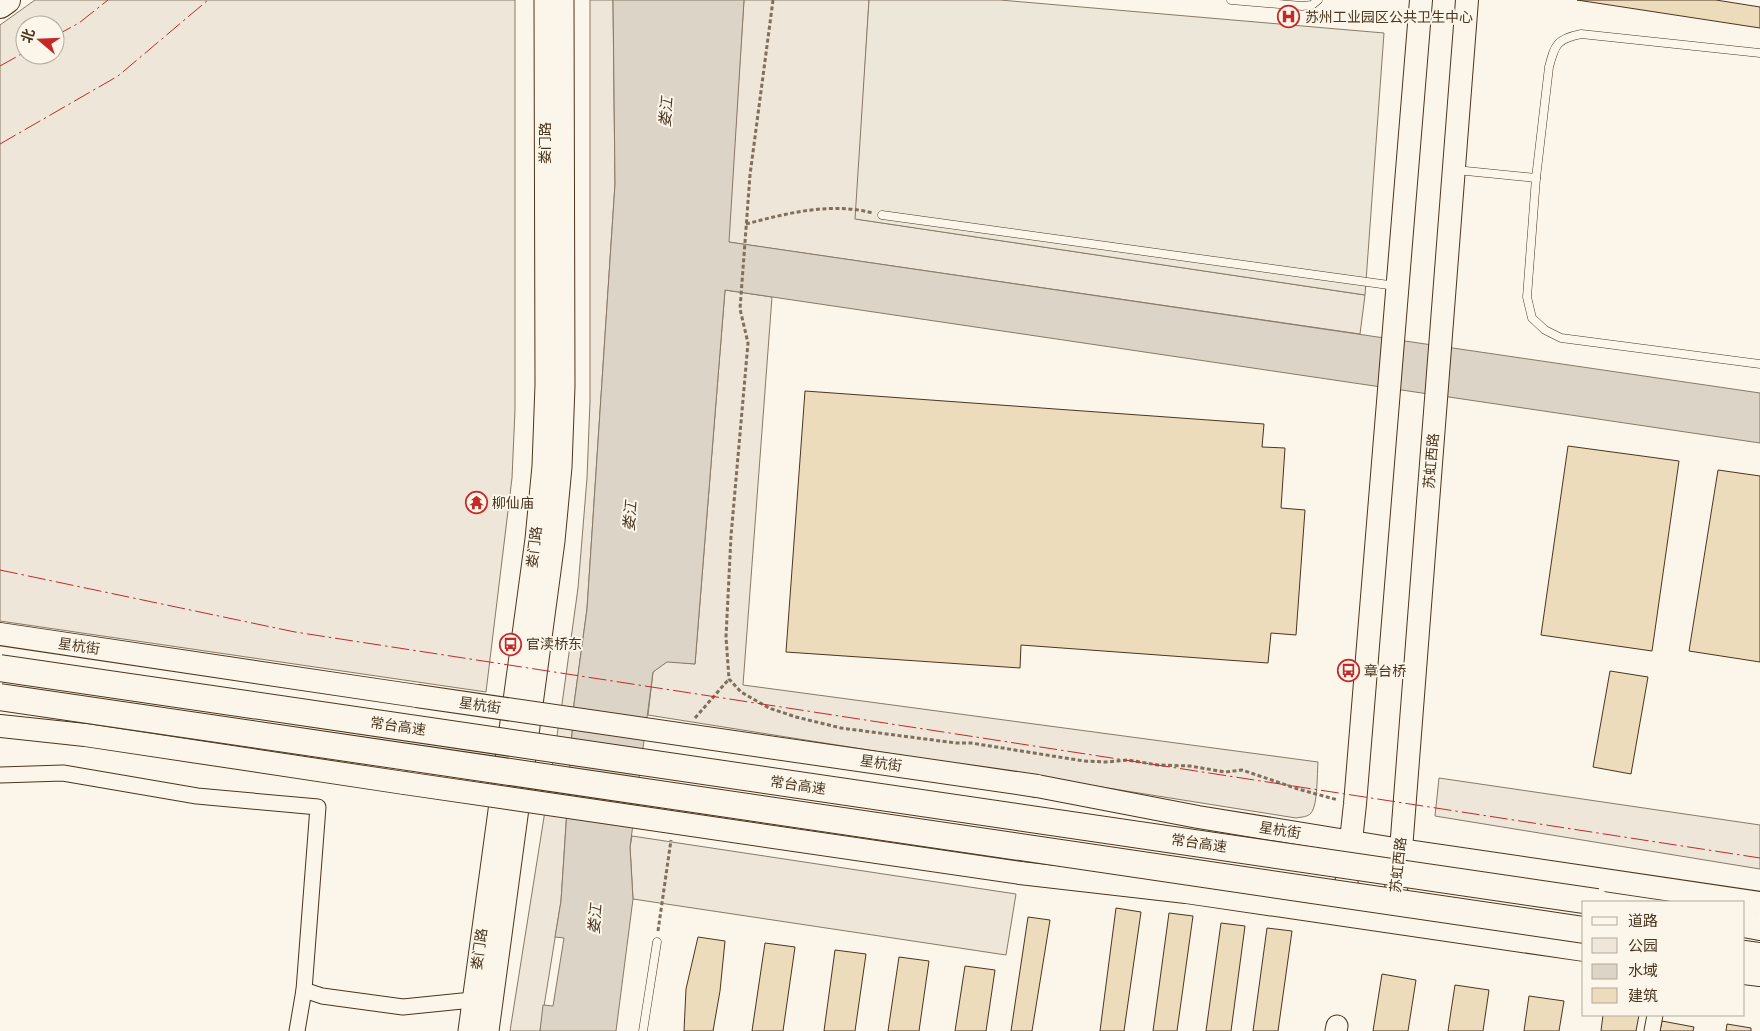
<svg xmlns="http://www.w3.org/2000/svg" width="1760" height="1031" font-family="'Times New Roman','Noto Sans SC',serif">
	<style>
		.green { fill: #ede6d9; stroke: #887966; fill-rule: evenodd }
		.parking { fill: #ede7d9; stroke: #887966 }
		.water { fill: #dcd4c6; stroke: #887966 }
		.building { fill: #ecdcbc; stroke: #4a3520 }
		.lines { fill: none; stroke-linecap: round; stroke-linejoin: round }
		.lane-casing { stroke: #4a3520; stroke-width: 9 }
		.street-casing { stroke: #4a3520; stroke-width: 17 }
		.secondary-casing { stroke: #4a3520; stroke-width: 23 }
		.primary-casing { stroke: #4a3520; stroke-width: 24 }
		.highway-casing { stroke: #4a3520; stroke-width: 28 }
		.path { stroke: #7f6f5c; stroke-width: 3; stroke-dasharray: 4 2.5; stroke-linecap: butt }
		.lane { stroke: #fbf6e9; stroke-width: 8 }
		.street { stroke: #fbf6e9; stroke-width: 15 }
		.secondary { stroke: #fbf6e9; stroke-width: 21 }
		.primary { stroke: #fbf6e9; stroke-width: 22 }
		.highway { stroke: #fbf6e9; stroke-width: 26 }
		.primary-bridge-casing { stroke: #4a3520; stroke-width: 24; stroke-linecap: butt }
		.highway-bridge-casing { stroke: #4a3520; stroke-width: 28; stroke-linecap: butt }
		.primary-bridge { stroke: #fbf6e9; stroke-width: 22 }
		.highway-bridge { stroke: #fbf6e9; stroke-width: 26 }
		.power { stroke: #c62828; stroke-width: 1; stroke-dasharray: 18 4 2.5 4; stroke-linecap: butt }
		.labels { text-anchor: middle; stroke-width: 4; stroke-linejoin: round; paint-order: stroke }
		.poi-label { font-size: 14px; fill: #4a3520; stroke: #fbf6e9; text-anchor: start }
		.street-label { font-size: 14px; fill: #4a3520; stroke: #fbf6e9 }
		.water-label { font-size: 15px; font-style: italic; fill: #4a3520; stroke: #fbf6e9 }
	</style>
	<rect width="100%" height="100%" fill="#fbf6e9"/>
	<g class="green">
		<path d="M 35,0 L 515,0 L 515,410 L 512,478 L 486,692 L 0,621 L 0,25 ZM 25,25 L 55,25 L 55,55 L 25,55 Z"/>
		<polygon points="590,0 613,0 615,184 587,609 574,704 561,901 540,1031 510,1031 562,704 578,588 587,478 590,401"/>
		<polygon points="744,0 869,0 856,219 1365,295 1360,334 728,242"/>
		<path d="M 725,290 L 772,297 L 743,685 L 1318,762 C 1317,773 1318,805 1311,813 C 1308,817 1301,817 1296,818 L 648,715 L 653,672 L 667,661 L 695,664 Z"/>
		<polygon points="1439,778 1760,825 1760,869 1435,816"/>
		<polygon points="632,836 1016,894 1006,955 633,899 630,847"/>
	</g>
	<polygon class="parking" points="869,0 1000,0 1384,33 1365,295 855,219"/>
	<polygon class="water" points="613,0 744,0 729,242 1760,393 1760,443 725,290 695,664 667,662 653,672 630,847 633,899 616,1031 540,1031 543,1005 553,1006 564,938 555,937 561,901 574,704 587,609 615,184"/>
	<g class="building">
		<polygon points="1577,0 1716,0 1760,7 1760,28"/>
		<polygon points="805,391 1264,424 1262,447 1285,448 1281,508 1305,510 1296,635 1271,633 1268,663 1021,645 1020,668 786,652"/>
		<polygon points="1568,446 1679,461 1652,651 1541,635"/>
		<polygon points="1718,470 1760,476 1760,662 1689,651"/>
		<polygon points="1610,671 1648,677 1631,774 1593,767"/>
		<polygon points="1116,908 1141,912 1124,1031 1100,1031"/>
		<polygon points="1169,913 1193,916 1177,1031 1153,1031"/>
		<polygon points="1028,917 1050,920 1032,1031 1011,1031"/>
		<polygon points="1221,923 1245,926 1231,1031 1206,1031"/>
		<polygon points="1267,928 1292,931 1278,1031 1253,1031"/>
		<polygon points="698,937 725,941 720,991 713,1031 684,1031 686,989"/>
		<polygon points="765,943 795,947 783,1031 752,1031"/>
		<polygon points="835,950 866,954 855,1031 824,1031"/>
		<polygon points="899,957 929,961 919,1031 888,1031"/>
		<polygon points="965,966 995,970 986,1031 955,1031"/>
		<polygon points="1382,974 1416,980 1408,1031 1373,1031"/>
		<polygon points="1455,985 1489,990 1483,1031 1448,1031"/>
		<polygon points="1529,996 1564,1001 1559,1031 1524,1031"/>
		<polygon points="1603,1015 1639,1015 1636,1031 1601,1031"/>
		<polygon points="1662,1021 1694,1027 1693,1031 1660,1031"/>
		<polygon points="1727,1024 1751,1028 1751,1031 1726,1031"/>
	</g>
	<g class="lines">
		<defs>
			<g id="lane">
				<polyline points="1231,0 1302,6 1312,5 1318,0"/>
				<path d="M 1760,53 L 1581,34 C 1557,39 1555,44 1549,67 L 1536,178 L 1527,297 L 1532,318 L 1545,330 L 1561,338 L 1760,364"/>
				<polyline points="1456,170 1536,178"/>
				<polyline points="882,215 1396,286"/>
				<polyline points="643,1031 657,942"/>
			</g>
			<g id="street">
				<polyline points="0,775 63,773 197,796 318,807 304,990 297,1031"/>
				<polyline points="304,990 322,996 403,1007 472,1000 480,998"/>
				<polyline points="1652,1031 1655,1015"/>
			</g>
			<g id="secondary">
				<polyline points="469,1031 536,539 543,466 546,385 545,0"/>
				<polyline points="488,1031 554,541 561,467 564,386 563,0"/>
				<polyline points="1336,1031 1337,1026"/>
			</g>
			<g id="primary">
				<polyline points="0,634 417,696"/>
				<polyline points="0,726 85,735 404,783"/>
				<polyline points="1037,786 1198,817 1401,850 1760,903"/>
				<polyline points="1020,873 1186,892 1584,950"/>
				<polyline points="1343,914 1355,804 1421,0"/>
				<polyline points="1392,921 1401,850 1467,0"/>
				<polyline points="1744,973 1760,975"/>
			</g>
			<g id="highway">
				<polyline points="0,5 7,0"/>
				<polyline points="1744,924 1760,927"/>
				<polyline points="1744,954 1760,956"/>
			</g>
		</defs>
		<use href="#lane" class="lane-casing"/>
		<use href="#street" class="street-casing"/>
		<use href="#secondary" class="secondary-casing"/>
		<use href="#primary" class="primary-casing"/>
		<use href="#highway" class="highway-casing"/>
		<g class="path">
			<polyline points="773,0 750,175 740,309 748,343 731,536 726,637 729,679 741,692 769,708 796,717 841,728 956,743 971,743 1084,761 1106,762 1128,760 1158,765 1190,766 1225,772 1242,770 1298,789 1338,800"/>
			<path d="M 746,224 C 788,213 830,202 873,213"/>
			<polyline points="695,718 729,679"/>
			<polyline points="658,931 671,840"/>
		</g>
		<use href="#lane" class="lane"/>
		<use href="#street" class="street"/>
		<use href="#secondary" class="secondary"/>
		<use href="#primary" class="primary"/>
		<use href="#highway" class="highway"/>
		<defs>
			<g id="primary-bridge">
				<polyline points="417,696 1037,786"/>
				<polyline points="404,783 1020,873"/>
			</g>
			<g id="highway-bridge">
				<polyline points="0,668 1597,902"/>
				<polyline points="0,697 1584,930"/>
			</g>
		</defs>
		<use href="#primary-bridge" class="primary-bridge-casing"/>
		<use href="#highway-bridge" class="highway-bridge-casing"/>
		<use href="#primary-bridge" class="primary-bridge"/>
		<use href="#highway-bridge" class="highway-bridge"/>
		<g class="power">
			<polyline points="55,36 79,23 108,0"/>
			<polyline points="0,66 25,52"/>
			<polyline points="0,144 118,76 208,0"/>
			<polyline points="0,570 295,632 1760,858"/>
		</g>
	</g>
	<defs>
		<symbol id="hospital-ring" viewBox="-11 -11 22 22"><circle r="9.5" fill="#fbf6e9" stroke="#c62828" stroke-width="1.5"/><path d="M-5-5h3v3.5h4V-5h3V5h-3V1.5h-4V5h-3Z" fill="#c62828"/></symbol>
		<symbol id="temple-ring" viewBox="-11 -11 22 22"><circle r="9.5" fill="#fbf6e9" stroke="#c62828" stroke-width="1.5"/><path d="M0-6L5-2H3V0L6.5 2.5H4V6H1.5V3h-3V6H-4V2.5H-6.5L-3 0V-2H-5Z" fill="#c62828"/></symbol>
		<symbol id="bus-ring" viewBox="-11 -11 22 22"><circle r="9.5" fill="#fbf6e9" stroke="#c62828" stroke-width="1.5"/><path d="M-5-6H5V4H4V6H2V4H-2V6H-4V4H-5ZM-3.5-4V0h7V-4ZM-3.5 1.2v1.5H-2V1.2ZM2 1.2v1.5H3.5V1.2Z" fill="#c62828"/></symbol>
	</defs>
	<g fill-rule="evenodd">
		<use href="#hospital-ring" x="1276" y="4" width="25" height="25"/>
		<use href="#temple-ring" x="464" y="490" width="25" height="25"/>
		<use href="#bus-ring" x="498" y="632" width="25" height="25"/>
		<use href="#bus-ring" x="1336" y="658" width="25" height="25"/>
	</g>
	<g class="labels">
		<g class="poi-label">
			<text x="1305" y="22">苏州工业园区公共卫生中心</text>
			<text x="492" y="508">柳仙庙</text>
			<text x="526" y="649">官渎桥东</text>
			<text x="1364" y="676">章台桥</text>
		</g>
		<g class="street-label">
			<text transform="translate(545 143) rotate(-90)" y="5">娄门路</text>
			<text transform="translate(1431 461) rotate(-85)" y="5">苏虹西路</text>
			<text transform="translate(534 547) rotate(-83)" y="5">娄门路</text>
			<text transform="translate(79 646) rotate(8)" y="5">星杭街</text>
			<text transform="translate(480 705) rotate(8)" y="5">星杭街</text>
			<text transform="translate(398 726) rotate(8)" y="5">常台高速</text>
			<text transform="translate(881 763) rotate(8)" y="5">星杭街</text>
			<text transform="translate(798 785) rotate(8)" y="5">常台高速</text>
			<text transform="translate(1280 830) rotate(9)" y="5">星杭街</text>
			<text transform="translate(1199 843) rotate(8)" y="5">常台高速</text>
			<text transform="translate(1398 865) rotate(-84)" y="5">苏虹西路</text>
			<text transform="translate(479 949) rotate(-82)" y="5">娄门路</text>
		</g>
		<g class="water-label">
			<text transform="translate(666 112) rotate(-85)" y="5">娄江</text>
			<text transform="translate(630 516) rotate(-85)" y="5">娄江</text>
			<text transform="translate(595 919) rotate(-85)" y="5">娄江</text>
		</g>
	</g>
	<rect x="1582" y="901" width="162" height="115" fill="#fbf6e9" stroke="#b4a999"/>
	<rect x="1592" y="917" width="25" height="8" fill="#fbf6e9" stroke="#b4a999"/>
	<text x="1628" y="926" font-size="15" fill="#4a3520">道路</text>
	<rect x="1592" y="938" width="25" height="15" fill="#ede6d9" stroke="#b4a999"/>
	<text x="1628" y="951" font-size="15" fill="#4a3520">公园</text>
	<rect x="1592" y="964" width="25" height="15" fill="#dcd4c6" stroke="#b4a999"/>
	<text x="1628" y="976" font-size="15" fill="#4a3520">水域</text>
	<rect x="1592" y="988" width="25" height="15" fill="#ecdcbc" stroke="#b4a999"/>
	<text x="1628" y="1001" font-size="15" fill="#4a3520">建筑</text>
	<g transform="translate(40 40) rotate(289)"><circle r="24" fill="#fbf6e9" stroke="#b4a999"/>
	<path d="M0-4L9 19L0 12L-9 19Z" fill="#c62828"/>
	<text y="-8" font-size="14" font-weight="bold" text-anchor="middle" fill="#4a3520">北</text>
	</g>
</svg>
